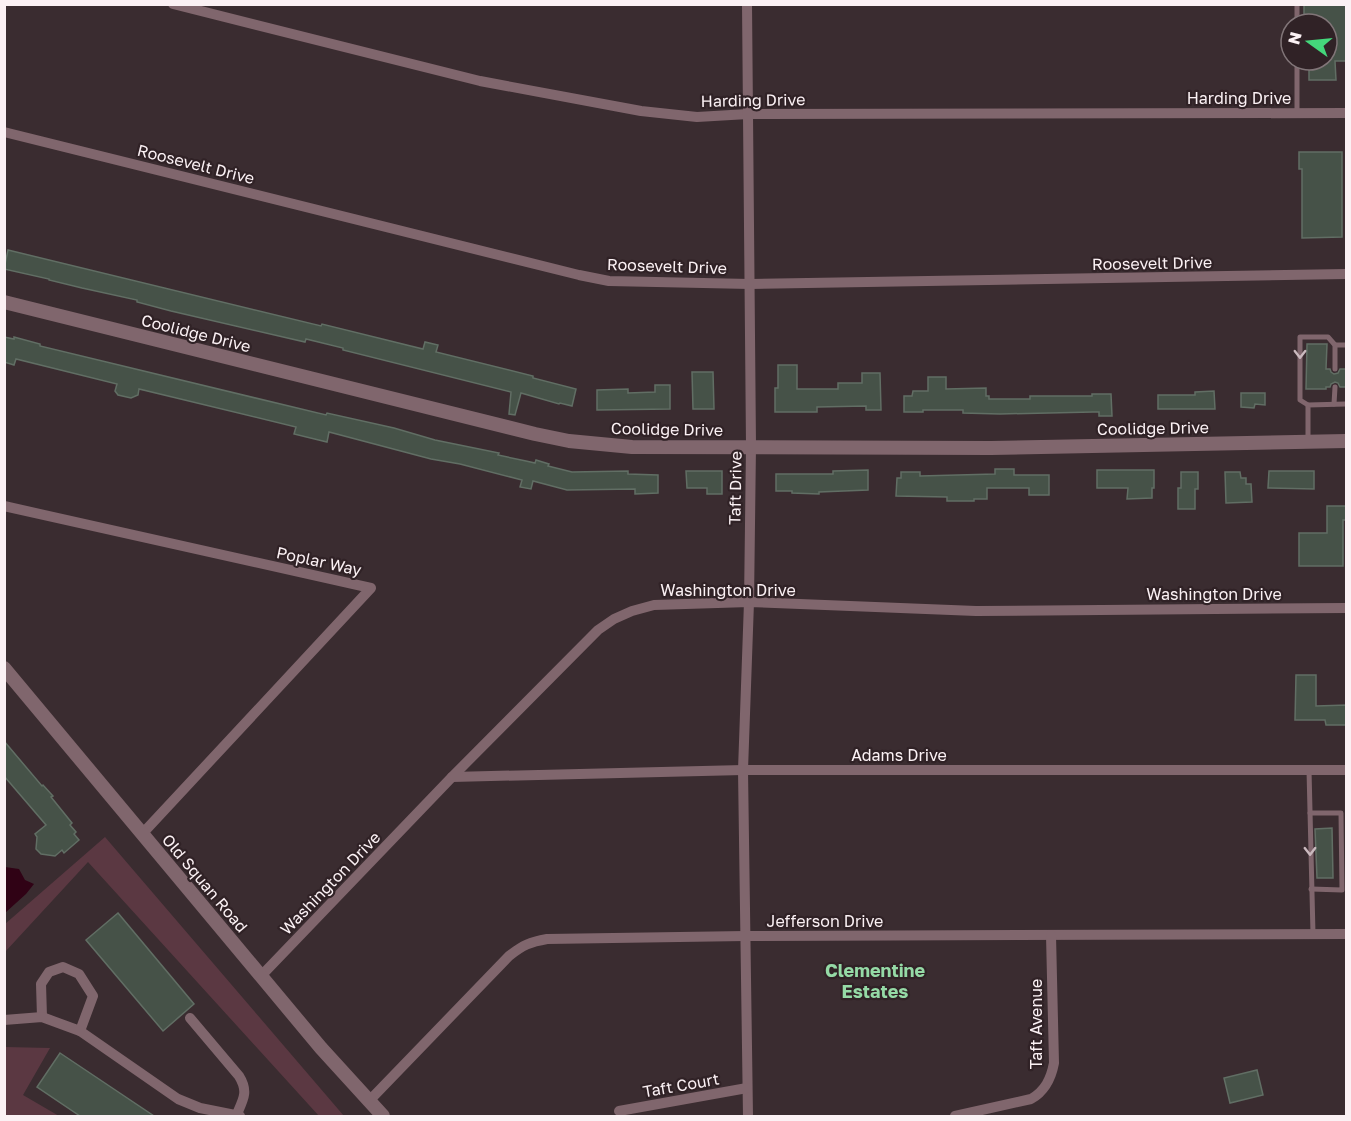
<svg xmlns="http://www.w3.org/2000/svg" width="1351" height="1121" font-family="'Golos Text',sans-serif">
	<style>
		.green { fill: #5b3842 }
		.water { fill: #300215 }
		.building { fill: #465248; stroke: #616e64; stroke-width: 1.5 }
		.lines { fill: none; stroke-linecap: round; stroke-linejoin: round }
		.service { stroke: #80666d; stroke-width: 5 }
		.minor { stroke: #80666d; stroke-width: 10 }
		.tertiary { stroke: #80666d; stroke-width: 14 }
		.oneway { stroke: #cab9be }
		.labels { text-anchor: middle; stroke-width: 4.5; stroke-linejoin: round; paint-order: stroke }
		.street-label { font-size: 16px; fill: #fbf1f4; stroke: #302226 }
		.neighbourhood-label { font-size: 18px; font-weight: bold; fill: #95daa6; stroke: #302226 }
	</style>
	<rect width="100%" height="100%" fill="#3a2c30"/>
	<g class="green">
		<polygon points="105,837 344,1116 319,1116 88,862 5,952 5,924"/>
		<polygon points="5,1047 50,1048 23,1095 59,1116 5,1116"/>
	</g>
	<polygon class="water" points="5,867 19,869 25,880 34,884 26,894 5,913"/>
	<g class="building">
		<polygon points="1304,4 1347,4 1347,61 1335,61 1336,80 1309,80 1309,63 1319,63 1319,60 1327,60 1327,24 1304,24"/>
		<polygon points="1299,152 1342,152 1342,237 1302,238 1302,169 1299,169"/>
		<polygon points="8,250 321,326 322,324 423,349 425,342 438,345 436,352 533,376 533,378 576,389 572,406 560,403 559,404 521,393 515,415 509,414 511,392 343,350 343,348 306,339 305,342 171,311 137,302 137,300 82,288 49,280 49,279 4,269"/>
		<polygon points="4,337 14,339 14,337 40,344 40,346 326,415 327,413 394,428 435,440 499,453 498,455 526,461 535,463 536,460 549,464 548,466 572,472 628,471 628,474 658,475 658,493 635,494 635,489 567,490 533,481 531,489 520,487 522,480 460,464 431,459 329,432 327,442 294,434 296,427 139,389 138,395 131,398 118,395 115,391 117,384 16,359 14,365 4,362"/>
		<polygon points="1307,344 1327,344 1326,369 1330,369 1331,372 1334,374 1338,373 1340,369 1347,369 1347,387 1340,387 1338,383 1335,382 1331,384 1330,387 1326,387 1326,389 1306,389"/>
		<polygon points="778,365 797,365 797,389 838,389 838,383 862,383 862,373 880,373 881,410 866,410 866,406 817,407 817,412 775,412 775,388 778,388"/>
		<polygon points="692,372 713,372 714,409 693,409"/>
		<polygon points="928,377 946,377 946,389 986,388 986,396 989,396 989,399 1030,399 1030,396 1092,396 1092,394 1111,394 1112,416 1099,416 1099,412 1093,412 1000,414 963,413 963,410 923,410 923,412 904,412 904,396 912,396 913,391 928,391"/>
		<polygon points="655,385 670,385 670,409 597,410 597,390 628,389 628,393 655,392"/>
		<polygon points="1214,391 1215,409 1158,409 1158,395 1195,395 1195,392"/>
		<polygon points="1241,393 1265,393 1265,405 1255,404 1254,408 1241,407"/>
		<polygon points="995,469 1014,469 1014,475 1049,475 1049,495 1029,495 1029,488 987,488 987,499 974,499 974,501 947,501 947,497 896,496 897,478 901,478 901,472 920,472 920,476 995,474"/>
		<polygon points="868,470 868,490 819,492 819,494 792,493 792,491 776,491 776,474 833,474 833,471"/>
		<polygon points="1097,470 1154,470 1154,488 1152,488 1152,498 1127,499 1128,488 1097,488"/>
		<polygon points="686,471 722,471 722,494 707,494 707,488 687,488"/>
		<polygon points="1269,471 1314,471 1314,489 1268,488"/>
		<polygon points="1181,472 1198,472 1198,489 1195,489 1195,509 1178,509 1178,488 1181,488"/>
		<polygon points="1225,472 1240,472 1241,478 1246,478 1246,484 1251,484 1252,502 1226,503"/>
		<polygon points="1327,506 1346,506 1346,520 1343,520 1343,566 1299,566 1299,533 1327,533"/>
		<polygon points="1296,675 1316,675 1316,706 1347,705 1347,725 1326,725 1325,720 1295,720"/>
		<polygon points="4,741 42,786 43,785 53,796 51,797 72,823 70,825 76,832 74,834 79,840 64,853 62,850 55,856 41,854 36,849 37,837 35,834 46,825 4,776"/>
		<polygon points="1332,828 1333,878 1317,878 1315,829"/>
		<polygon points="118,913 194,1004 163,1031 86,940"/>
		<polygon points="60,1053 154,1116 80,1116 37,1087"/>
		<polygon points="1257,1070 1263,1095 1230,1103 1224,1078"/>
	</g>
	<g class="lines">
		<g class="service">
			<polyline points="1297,24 1297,4"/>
			<polyline points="1297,60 1297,112"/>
			<polyline points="1335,345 1346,345"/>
			<polyline points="1334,404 1335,387"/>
			<polyline points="1308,405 1300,400 1300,337 1328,337 1335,345 1335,369"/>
			<polyline points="1308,440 1308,405 1346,404"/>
			<polyline points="1309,770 1313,934"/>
			<polyline points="1310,813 1341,813 1342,890 1311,889"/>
		</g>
		<g class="minor">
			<polyline points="173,4 480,81 641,111 697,117 748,114 1346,113"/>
			<polyline points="747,4 751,446 749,602 743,770 748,1116"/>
			<polyline points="4,132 579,275 609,281 750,284 1346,274"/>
			<polyline points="4,506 371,588 143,833"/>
			<polyline points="452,777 743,770 1346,770"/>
			<polyline points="261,976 452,777 598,630 614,619 632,611 654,605 749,602 976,611 1346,608"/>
			<polyline points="42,1017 41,984 49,972 63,967 79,974 93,996 80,1031"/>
			<path d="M 190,1018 L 239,1076 C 249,1092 243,1100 236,1116"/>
			<polyline points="4,1020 42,1017 80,1031 178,1099 200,1108 240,1116"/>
			<path d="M 369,1101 L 509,956 C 523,945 530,942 547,939 L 745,936 L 1346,934"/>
			<polyline points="619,1111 747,1088"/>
			<path d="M 955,1116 L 1031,1099 C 1045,1091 1051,1079 1054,1063 L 1051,935"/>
		</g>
		<g class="tertiary">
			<polyline points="4,302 535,434 569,441 632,447 991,448 1346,441"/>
			<polyline points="4,668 321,1048 383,1116"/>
		</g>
	</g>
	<defs><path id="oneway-chevron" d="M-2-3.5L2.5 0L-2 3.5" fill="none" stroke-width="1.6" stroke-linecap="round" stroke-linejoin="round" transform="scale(1.5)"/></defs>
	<g class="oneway">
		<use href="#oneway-chevron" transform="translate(1300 354) rotate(90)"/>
		<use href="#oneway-chevron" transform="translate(1310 851) rotate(89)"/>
	</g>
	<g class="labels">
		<g class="street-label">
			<text x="1239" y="104">Harding Drive</text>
			<text transform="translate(753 100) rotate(-1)" y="6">Harding Drive</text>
			<text transform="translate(196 164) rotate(14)" y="6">Roosevelt Drive</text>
			<text transform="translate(1152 263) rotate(-1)" y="6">Roosevelt Drive</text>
			<text transform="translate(667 266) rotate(2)" y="6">Roosevelt Drive</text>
			<text transform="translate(196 333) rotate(14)" y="6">Coolidge Drive</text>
			<text transform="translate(1153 428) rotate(-1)" y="6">Coolidge Drive</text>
			<text transform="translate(667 429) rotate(1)" y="6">Coolidge Drive</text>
			<text transform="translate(735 488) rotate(-89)" y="6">Taft Drive</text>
			<text transform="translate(319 561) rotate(12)" y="6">Poplar Way</text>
			<text x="728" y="596">Washington Drive</text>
			<text x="1214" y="600">Washington Drive</text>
			<text x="899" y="761">Adams Drive</text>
			<text transform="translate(205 883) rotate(50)" y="6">Old Squan Road</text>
			<text transform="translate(330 883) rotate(-46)" y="6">Washington Drive</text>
			<text x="825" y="927">Jefferson Drive</text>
			<text transform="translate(1036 1024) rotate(-90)" y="6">Taft Avenue</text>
			<text transform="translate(681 1085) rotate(-10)" y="6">Taft Court</text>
		</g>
		<g class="neighbourhood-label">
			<text x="875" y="977">Clementine<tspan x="875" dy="21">Estates</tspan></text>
		</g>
	</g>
	<rect width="1351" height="1121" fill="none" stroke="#fbf1f4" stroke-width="12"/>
	<g transform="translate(1309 42) rotate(285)"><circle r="28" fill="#302226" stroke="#817578" stroke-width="1.5"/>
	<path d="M0-4.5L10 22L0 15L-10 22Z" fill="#44d77b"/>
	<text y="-9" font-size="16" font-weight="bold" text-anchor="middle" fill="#fbf1f4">N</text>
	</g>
</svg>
